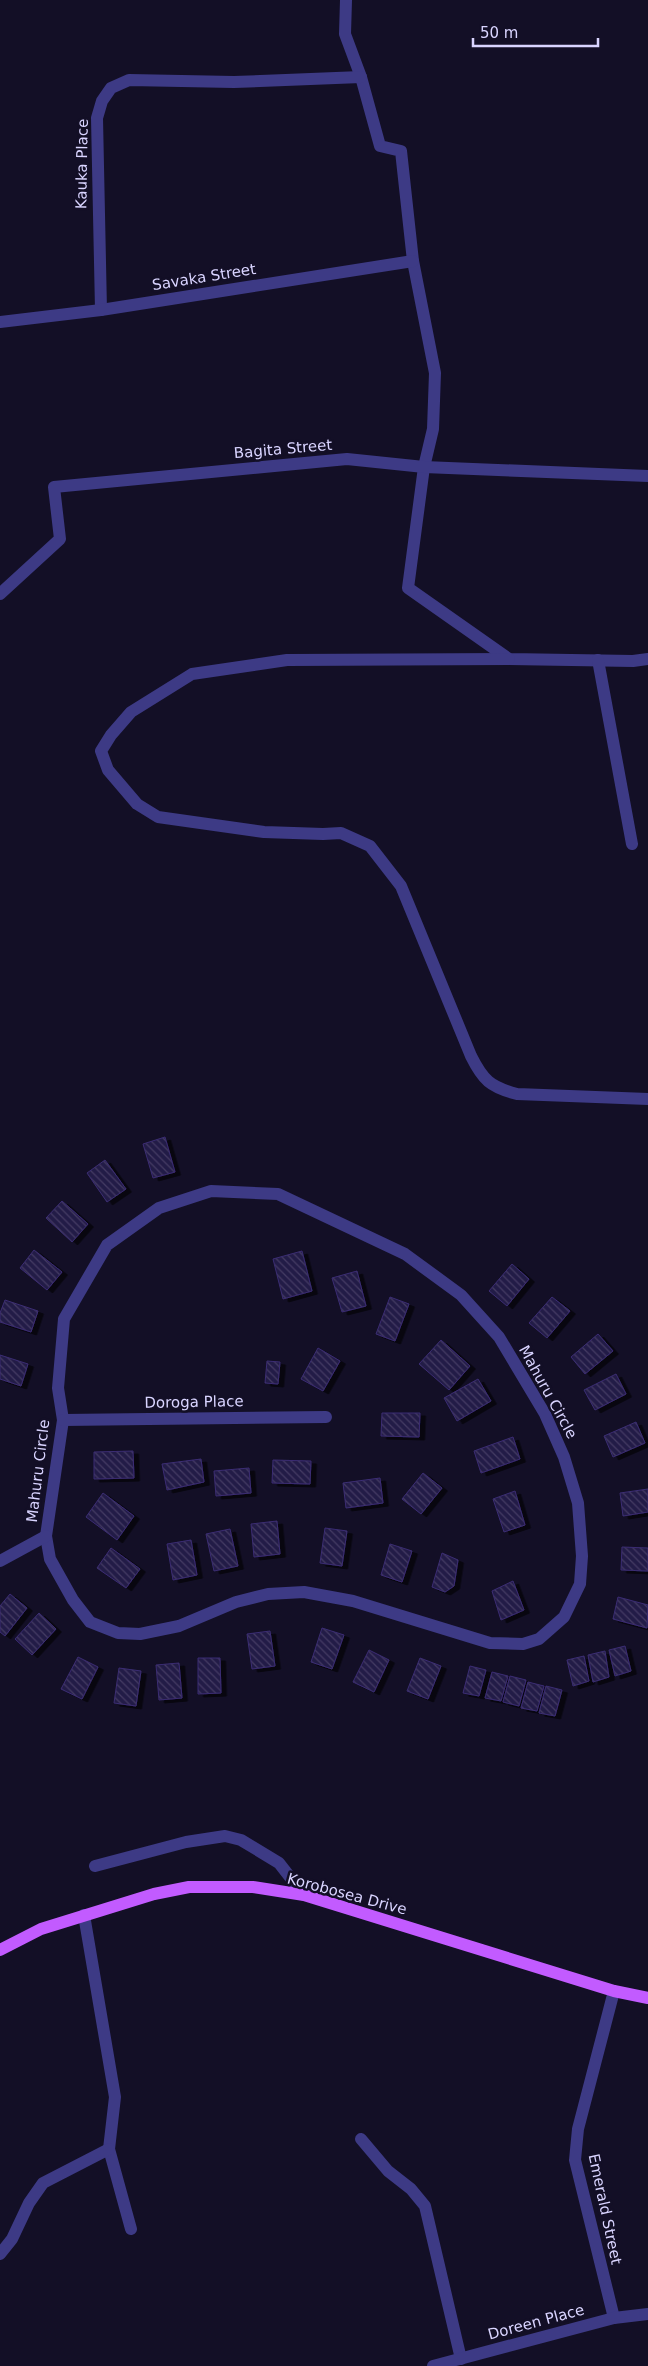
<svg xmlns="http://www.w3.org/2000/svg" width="648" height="2366" font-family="'DejaVu Sans',sans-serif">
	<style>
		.building { fill: url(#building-back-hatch); stroke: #3b2d73; filter: url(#shadow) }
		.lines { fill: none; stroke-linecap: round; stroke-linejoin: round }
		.minor { stroke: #3d3a85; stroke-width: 12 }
		.major { stroke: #c25bff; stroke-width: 12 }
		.labels { text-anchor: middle; stroke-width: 5; stroke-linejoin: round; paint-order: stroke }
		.street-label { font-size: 15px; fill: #d9d4ff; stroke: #130f26 }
	</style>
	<defs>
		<pattern id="building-back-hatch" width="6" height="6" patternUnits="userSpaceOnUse" patternTransform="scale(1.25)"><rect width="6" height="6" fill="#241b47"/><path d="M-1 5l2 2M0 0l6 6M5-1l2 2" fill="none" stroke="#433b63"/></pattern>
		<filter id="shadow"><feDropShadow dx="5.5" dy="3" stdDeviation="0" flood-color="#0009"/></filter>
	</defs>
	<rect width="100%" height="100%" fill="#130f26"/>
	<g class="building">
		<polygon points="165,1137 175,1172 153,1178 143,1144"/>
		<polygon points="105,1160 126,1189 107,1202 87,1173"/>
		<polygon points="62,1201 88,1224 72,1242 46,1218"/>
		<polygon points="34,1250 62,1272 47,1290 20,1268"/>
		<polygon points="302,1251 312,1291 283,1299 273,1259"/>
		<polygon points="512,1264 529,1279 507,1306 489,1291"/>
		<polygon points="357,1271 366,1306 342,1312 332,1278"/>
		<polygon points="390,1297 409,1304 395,1341 376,1334"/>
		<polygon points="552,1297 570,1311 547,1338 529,1323"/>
		<polygon points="5,1300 38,1311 31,1332 0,1322 0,1313"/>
		<polygon points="598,1334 613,1351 585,1374 571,1357"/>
		<polygon points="441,1340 470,1366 449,1390 419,1364"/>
		<polygon points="318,1348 340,1361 323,1391 301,1379"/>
		<polygon points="0,1355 28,1364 21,1386 0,1379"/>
		<polygon points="267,1361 280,1362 278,1384 265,1383"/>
		<polygon points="616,1374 626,1394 595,1410 584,1390"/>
		<polygon points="478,1379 491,1401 457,1421 444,1398"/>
		<polygon points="382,1413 420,1413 419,1437 381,1436"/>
		<polygon points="636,1422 645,1443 613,1457 604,1436"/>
		<polygon points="513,1437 520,1459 481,1473 474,1451"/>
		<polygon points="133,1451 134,1478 94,1479 94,1452"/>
		<polygon points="201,1459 204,1482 167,1490 162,1464"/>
		<polygon points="273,1460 311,1461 310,1484 272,1483"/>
		<polygon points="249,1468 251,1493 216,1496 214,1471"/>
		<polygon points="423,1473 442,1488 421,1514 402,1499"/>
		<polygon points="380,1478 383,1503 346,1508 343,1483"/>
		<polygon points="648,1489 648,1512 623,1516 620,1493"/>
		<polygon points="515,1491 525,1525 504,1532 493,1499"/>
		<polygon points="103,1493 134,1516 117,1540 86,1517"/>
		<polygon points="277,1521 280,1554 254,1557 251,1524"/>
		<polygon points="325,1528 347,1531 342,1566 320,1563"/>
		<polygon points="230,1529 238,1566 214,1571 206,1534"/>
		<polygon points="191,1540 197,1575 173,1580 167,1544"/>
		<polygon points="390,1544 412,1551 402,1582 381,1575"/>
		<polygon points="622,1547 648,1548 648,1571 621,1570"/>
		<polygon points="111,1548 140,1569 126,1588 97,1568"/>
		<polygon points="442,1553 458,1560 454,1586 445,1592 432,1587"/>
		<polygon points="513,1581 524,1610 501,1620 492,1591"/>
		<polygon points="10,1594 27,1608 5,1636 0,1632 0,1606"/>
		<polygon points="618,1597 648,1605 647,1628 613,1619"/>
		<polygon points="39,1613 56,1629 32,1655 15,1639"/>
		<polygon points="322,1628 344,1635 332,1669 311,1662"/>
		<polygon points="270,1631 275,1666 252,1669 247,1634"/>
		<polygon points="625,1646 631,1671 615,1676 609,1650"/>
		<polygon points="369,1650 389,1660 374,1692 353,1682"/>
		<polygon points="605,1651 609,1677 593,1682 588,1655"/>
		<polygon points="584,1656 589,1681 573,1686 567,1660"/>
		<polygon points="78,1657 98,1667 82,1699 61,1689"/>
		<polygon points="198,1658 220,1658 221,1693 198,1694"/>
		<polygon points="420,1658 441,1666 428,1699 407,1691"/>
		<polygon points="179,1663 182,1698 159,1700 156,1665"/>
		<polygon points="470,1666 486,1670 479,1696 463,1693"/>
		<polygon points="119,1668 141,1671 136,1706 114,1703"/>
		<polygon points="492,1672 508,1676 501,1701 485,1698"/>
		<polygon points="510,1676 526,1680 519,1706 503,1702"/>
		<polygon points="528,1682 544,1686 537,1711 521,1708"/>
		<polygon points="546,1686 562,1690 555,1716 539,1713"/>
	</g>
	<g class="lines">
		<g class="minor">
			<polyline points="346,0 345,34 361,77 380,146 401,151 413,261 435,373 433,429 424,467 408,588 509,659 633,661 648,659"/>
			<polyline points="101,310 97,118 102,101 111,88 129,80 234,82 361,77"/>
			<polyline points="0,322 101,310 413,261"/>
			<polyline points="0,594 60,539 54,487 347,459 424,467 648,476"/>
			<path d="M 509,659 L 287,660 L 192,674 L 131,712 L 111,735 L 101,751 L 108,770 L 137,804 L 158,817 L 264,832 L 323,834 L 341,833 L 370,846 L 401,886 L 471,1056 C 483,1080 490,1087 517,1094 L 648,1099"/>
			<polyline points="598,660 632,844"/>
			<polygon points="211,1191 278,1194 405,1254 461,1295 499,1337 545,1414 564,1457 578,1503 582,1556 580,1584 564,1617 539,1639 523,1644 490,1643 353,1601 304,1592 268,1594 236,1602 179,1626 140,1634 118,1633 90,1622 73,1600 50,1559 46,1536 63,1420 58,1388 64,1319 107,1245 159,1208"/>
			<polyline points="63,1420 326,1417"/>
			<polyline points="0,1561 46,1536"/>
			<polyline points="95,1866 186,1842 225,1836 241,1840 279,1863 304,1895"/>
			<polyline points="84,1915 115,2097 109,2149 131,2229"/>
			<polyline points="361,2139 388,2171 411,2189 425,2206 461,2359"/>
			<polyline points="0,2254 12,2239 29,2203 43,2183 109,2149"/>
			<polyline points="614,2318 575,2160 578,2129 614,1991"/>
			<polyline points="433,2366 614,2318 648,2314"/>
		</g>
		<polyline class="major" points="0,1950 41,1929 154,1894 189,1887 253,1887 304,1895 614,1991 648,1998"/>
	</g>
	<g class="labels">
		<g class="street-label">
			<text transform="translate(82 164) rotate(-89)" y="5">Kauka Place</text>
			<text transform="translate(204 277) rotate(-9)" y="5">Savaka Street</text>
			<text transform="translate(283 449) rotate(-5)" y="5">Bagita Street</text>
			<text transform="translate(548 1392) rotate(61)" y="5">Mahuru Circle</text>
			<text transform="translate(194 1402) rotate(-1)" y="5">Doroga Place</text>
			<text transform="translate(38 1471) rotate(-83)" y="5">Mahuru Circle</text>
			<text transform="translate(347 1894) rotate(15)" y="5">Korobosea Drive</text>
			<text transform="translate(605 2209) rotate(78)" y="5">Emerald Street</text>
			<text transform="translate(536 2322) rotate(-15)" y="5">Doreen Place</text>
		</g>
	</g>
	<path d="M473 38v8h125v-8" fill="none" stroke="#d9d4ff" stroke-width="2.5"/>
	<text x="480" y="38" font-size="15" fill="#d9d4ff" stroke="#130f26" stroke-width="4" paint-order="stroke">50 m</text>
</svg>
